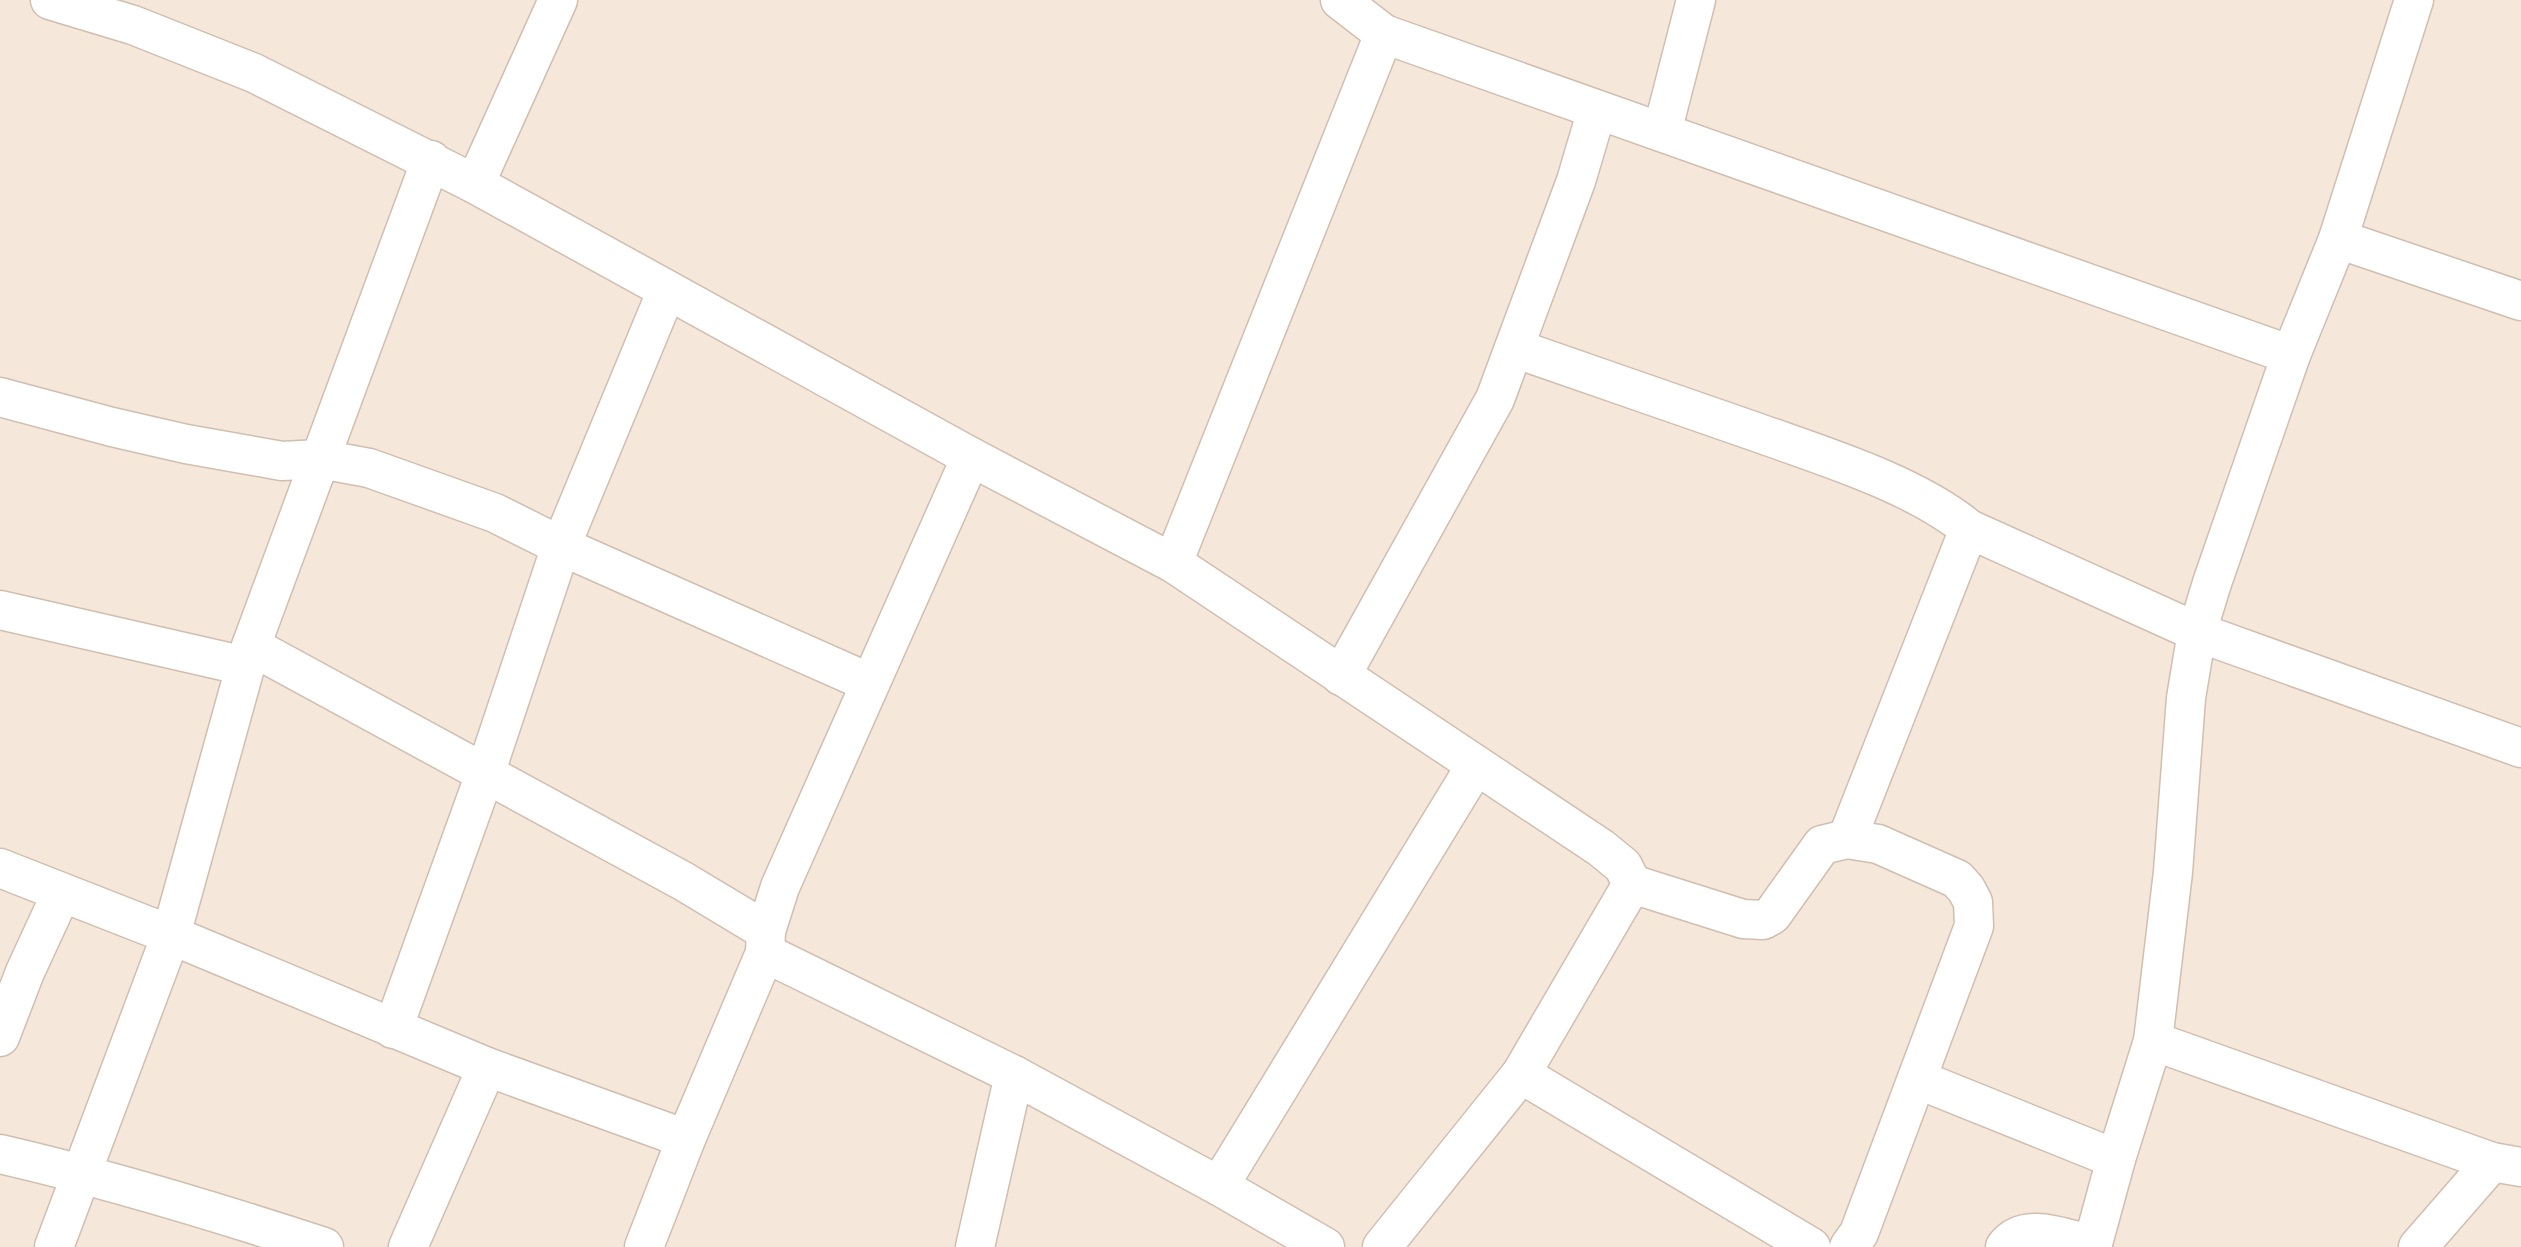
<svg xmlns="http://www.w3.org/2000/svg" width="2521" height="1247" font-family="Inter,sans-serif">
	<style>
		.residential { fill: #f5e8da }
		.lines { fill: none; stroke-linecap: round; stroke-linejoin: round }
		.minor-casing { stroke: #d1beb0; stroke-width: 41 }
		.minor { stroke: #fff; stroke-width: 38 }
	</style>
	<rect width="100%" height="100%" fill="#fdf6ec"/>
	<rect class="residential" x="0" y="0" width="2521" height="1247"/>
	<g class="lines">
		<defs>
			<g id="minor">
				<polyline points="50,0 133,25 254,73 475,184 558,0"/>
				<polyline points="1340,0 1384,34 2291,355"/>
				<polyline points="1662,132 1696,0"/>
				<polyline points="475,184 971,457 1173,563 1601,848 1623,866 1632,884 1521,1074 1382,1247"/>
				<polyline points="2338,239 2521,301"/>
				<path d="M 1514,348 C 1595,376 1675,404 1756,432 C 1823,456 1915,484 1969,529 L 2197,632 L 2521,748"/>
				<polyline points="0,397 112,427 186,444 282,461 320,459 369,468 495,513 561,546 870,683"/>
				<polyline points="971,457 780,887 766,931 765,953 1014,1075 1219,1186 1325,1247"/>
				<polyline points="1173,563 1384,34"/>
				<polyline points="0,610 245,666"/>
				<polyline points="251,646 683,881 766,931"/>
				<polyline points="1341,676 1495,399 1576,181 1597,110"/>
				<polyline points="1847,839 1969,529"/>
				<polyline points="0,868 171,935 487,1067 686,1139"/>
				<polyline points="1632,884 1743,919 1763,920 1772,915 1822,845 1847,839 1878,844 1957,879 1966,889 1973,902 1974,926 1859,1233 1849,1247"/>
				<polyline points="393,1029 485,774 561,546 667,290"/>
				<polyline points="0,1037 25,972 61,894"/>
				<polyline points="2153,1041 2492,1162 2521,1167"/>
				<polyline points="1521,1074 1811,1247"/>
				<polyline points="1917,1079 2116,1159"/>
				<path d="M 0,1154 C 109,1179 217,1212 324,1247"/>
				<polyline points="1219,1186 1476,765"/>
				<polyline points="54,1247 171,935 251,646 431,160"/>
				<polyline points="408,1247 487,1067"/>
				<polyline points="644,1247 686,1139 765,953"/>
				<polyline points="975,1247 1014,1075"/>
				<path d="M 2005,1247 C 2025,1220 2065,1239 2093,1245"/>
				<polyline points="2092,1247 2116,1159 2153,1041 2173,872 2186,698 2197,632 2212,583 2291,355 2338,239 2414,0"/>
				<polyline points="2418,1247 2492,1162"/>
			</g>
		</defs>
		<use href="#minor" class="minor-casing"/>
		<use href="#minor" class="minor"/>
	</g>
</svg>
